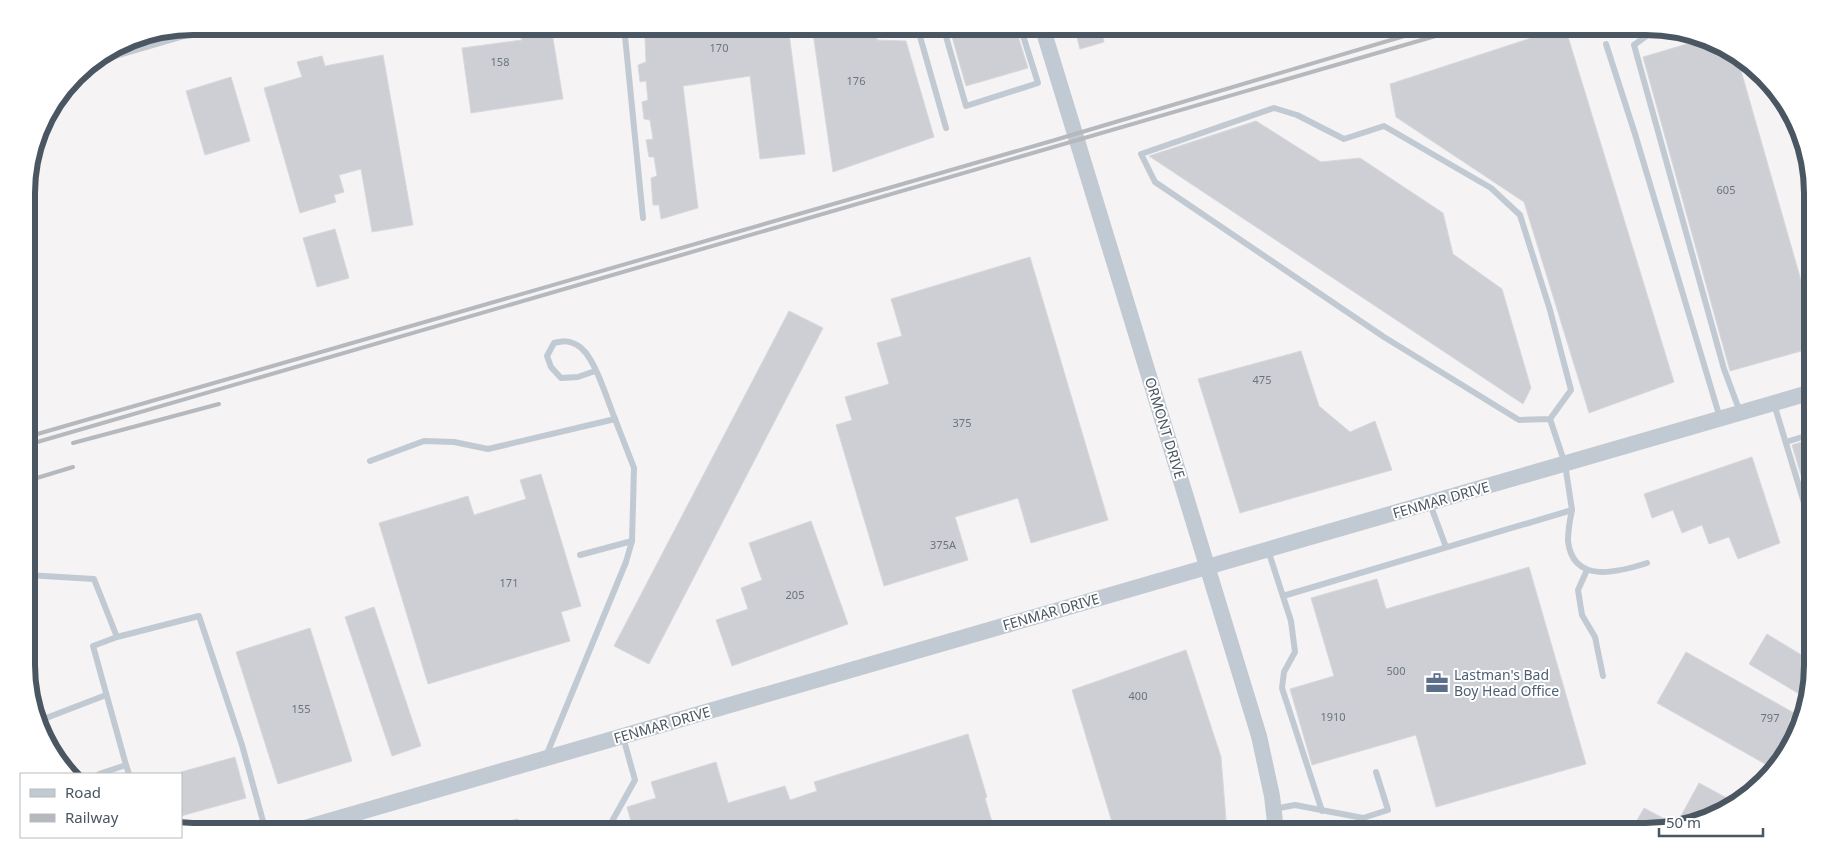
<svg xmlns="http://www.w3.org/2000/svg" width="1839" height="858" font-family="'Noto Sans',sans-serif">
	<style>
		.building { fill: #cdcfd5; stroke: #d7d9de }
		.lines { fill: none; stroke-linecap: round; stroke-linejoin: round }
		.service { stroke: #c1cad2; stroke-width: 6 }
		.tertiary { stroke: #c1cad2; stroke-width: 16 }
		.rail { stroke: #b5b8bd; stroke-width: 4 }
		.labels { text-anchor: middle; stroke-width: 4; stroke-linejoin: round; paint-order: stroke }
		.number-label { font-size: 11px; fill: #6b747e }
		.street-label { font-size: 14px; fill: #4a5661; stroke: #fff }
		.service-label { font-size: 14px; fill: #4e5e75; stroke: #fff; text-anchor: start }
		.rim { fill: none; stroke: #4a5661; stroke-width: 6 }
	</style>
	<rect width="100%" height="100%" fill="#f5f3f3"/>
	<g class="building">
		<polygon points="648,26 788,26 805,154 760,159 750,76 683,86 698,208 661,219 659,205 653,205 651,178 657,176 654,157 649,157 646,140 653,139 650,120 644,119 642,102 648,100 646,81 640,82 638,65 646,62 645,38 649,35"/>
		<polygon points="812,26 874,26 877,40 906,41 934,137 833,172"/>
		<polygon points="949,26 1015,26 1028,68 966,86"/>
		<polygon points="1074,26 1100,26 1104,42 1080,49"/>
		<polygon points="1565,27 1674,382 1589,413 1524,202 1396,117 1390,84"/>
		<polygon points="552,33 563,99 471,113 462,48 522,40 521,38"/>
		<polygon points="1707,38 1738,60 1812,319 1812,348 1730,371 1643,57"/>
		<polygon points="383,55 413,225 372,232 361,169 339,175 344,192 334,195 336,202 300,213 264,88 302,77 297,62 322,56 325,66"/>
		<polygon points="231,77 250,141 205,155 186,91"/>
		<polygon points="1256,121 1321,162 1360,158 1443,213 1453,254 1502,289 1531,388 1523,404 1149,156"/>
		<polygon points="335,229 349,278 317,287 303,238"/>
		<polygon points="1030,257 1108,520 1031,543 1018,498 955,517 968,560 884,586 836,425 852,420 845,397 889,384 877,343 902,336 891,299"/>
		<polygon points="789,311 823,328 649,664 614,646"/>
		<polygon points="1301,351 1319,406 1350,432 1375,421 1392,470 1240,513 1198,379"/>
		<polygon points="1812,439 1812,512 1792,445"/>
		<polygon points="1752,457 1780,543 1738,559 1729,537 1709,544 1702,525 1682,533 1673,510 1652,518 1644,494"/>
		<polygon points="541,474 581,606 561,612 570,641 428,684 379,523 468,496 474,515 526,499 520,480"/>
		<polygon points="811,521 848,624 732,666 716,620 748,609 741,588 762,580 749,543"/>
		<polygon points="1529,567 1586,764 1436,807 1416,735 1312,765 1290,689 1334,676 1311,598 1377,579 1386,609"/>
		<polygon points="374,607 421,746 392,756 345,617"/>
		<polygon points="310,628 352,761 278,784 236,652"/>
		<polygon points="1767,634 1813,662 1806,698 1749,664"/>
		<polygon points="1186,650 1221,757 1227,832 1115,832 1072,690"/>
		<polygon points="1686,652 1794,713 1789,721 1800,727 1800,729 1782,759 1773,754 1767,765 1657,703"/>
		<polygon points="968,734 987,797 985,798 995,832 634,832 627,807 656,798 651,782 716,762 728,803 785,786 790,800 817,791 814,782"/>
		<polygon points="235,757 246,798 181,816 181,772"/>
		<polygon points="1699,783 1738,804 1657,831 1631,831 1644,808 1676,825"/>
		<polygon points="518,819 520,832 484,832 483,827"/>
	</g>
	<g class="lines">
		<g class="service">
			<polyline points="624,26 643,218"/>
			<polyline points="917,26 946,128"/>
			<polyline points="943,26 966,106 1038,83 1020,26"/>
			<polyline points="1657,28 1634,45 1724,369 1740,412"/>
			<polyline points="1606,44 1635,134 1720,418"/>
			<path d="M 595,371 L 578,377 L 561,378 L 551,367 L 547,356 L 554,343 C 563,341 569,340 577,345 C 594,353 607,400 615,419"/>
			<polyline points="1774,404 1812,529"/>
			<polyline points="1786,442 1812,434"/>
			<polyline points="370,461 424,441 454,442 488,449 615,419 634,468 632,541 626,562 546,756"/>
			<polyline points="1430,504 1446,547"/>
			<path d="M 1572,510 C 1570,519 1568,531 1568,541 C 1573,585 1619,572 1647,563"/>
			<polyline points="1268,550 1291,621 1295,652 1284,672 1282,688 1322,811"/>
			<polyline points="580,555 632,541"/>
			<polyline points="1587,570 1578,590 1582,615 1595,637 1603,676"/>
			<polyline points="27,575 94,579 117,637 199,616 242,745 266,832"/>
			<polyline points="1283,596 1572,510 1565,464 1550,419 1571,390 1550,310 1520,215 1491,188 1384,126 1344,139 1297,115 1274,108 1141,154 1155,182 1384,337 1519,420 1550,419"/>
			<polyline points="41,720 106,695"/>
			<polyline points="126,765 129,774"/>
			<polyline points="99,774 126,765 93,646 117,637"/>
			<polyline points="1274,809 1295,805 1363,818 1388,810 1376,772"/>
			<polyline points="606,832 635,780 623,737"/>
		</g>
		<g class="tertiary">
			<polyline points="1042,26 1259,736 1272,796 1276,831"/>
			<polyline points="104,54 200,26"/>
			<polyline points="291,832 1812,392"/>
		</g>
		<g class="rail">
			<polyline points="27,437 1055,140 1438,26"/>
			<polyline points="73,443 219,404"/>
			<polyline points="27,445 1470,26"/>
			<polyline points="27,481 73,467"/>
		</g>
	</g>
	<defs>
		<symbol id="office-bare" viewBox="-9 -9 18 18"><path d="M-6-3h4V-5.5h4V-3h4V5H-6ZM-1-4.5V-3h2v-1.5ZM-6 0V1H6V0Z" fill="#5c6f8a" stroke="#fff" stroke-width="2.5" paint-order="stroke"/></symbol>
	</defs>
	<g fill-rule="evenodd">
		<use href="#office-bare" x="1421" y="667" width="32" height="32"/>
	</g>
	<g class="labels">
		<g class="number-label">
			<text x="719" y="52">170</text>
			<text x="500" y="66">158</text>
			<text x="856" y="85">176</text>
			<text x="1726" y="194">605</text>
			<text x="1262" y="384">475</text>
			<text x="962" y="427">375</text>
			<text x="943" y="549">375A</text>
			<text x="509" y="587">171</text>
			<text x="795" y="599">205</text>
			<text x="1396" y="675">500</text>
			<text x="1138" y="700">400</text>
			<text x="301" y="713">155</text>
			<text x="1333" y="721">1910</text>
			<text x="1770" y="722">797</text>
		</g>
		<g class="street-label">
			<text transform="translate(1165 428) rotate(73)" y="5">ORMONT DRIVE</text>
			<text transform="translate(1441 500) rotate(-16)" y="5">FENMAR DRIVE</text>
			<text transform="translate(1051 612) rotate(-16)" y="5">FENMAR DRIVE</text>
			<text transform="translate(662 725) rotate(-16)" y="5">FENMAR DRIVE</text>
		</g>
		<g class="service-label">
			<text x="1454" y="680">Lastman's Bad<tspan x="1454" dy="16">Boy Head Office</tspan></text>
		</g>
	</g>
	<path d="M0 0H1839V858H0ZM193 35H1646A158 158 0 0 1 1804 193V665A158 158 0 0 1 1646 823H193A158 158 0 0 1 35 665V193A158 158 0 0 1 193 35Z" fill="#fff" fill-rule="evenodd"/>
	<path class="rim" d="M193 35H1646A158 158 0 0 1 1804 193V665A158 158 0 0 1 1646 823H193A158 158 0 0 1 35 665V193A158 158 0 0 1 193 35Z"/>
	<rect x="20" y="773" width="162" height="65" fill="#ffffff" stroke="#b7bbc0"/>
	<rect x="30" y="789" width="25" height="8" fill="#c1cad2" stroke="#b7bbc0"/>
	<text x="65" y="798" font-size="15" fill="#4a5661">Road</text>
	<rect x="30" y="814" width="25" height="8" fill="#b5b8bd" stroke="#b7bbc0"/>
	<text x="65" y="823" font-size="15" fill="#4a5661">Railway</text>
	<path d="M1659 828v8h104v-8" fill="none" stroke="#4a5661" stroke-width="2.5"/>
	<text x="1666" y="828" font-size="15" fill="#4a5661" stroke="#ffffff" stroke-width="4" paint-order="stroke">50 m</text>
</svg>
